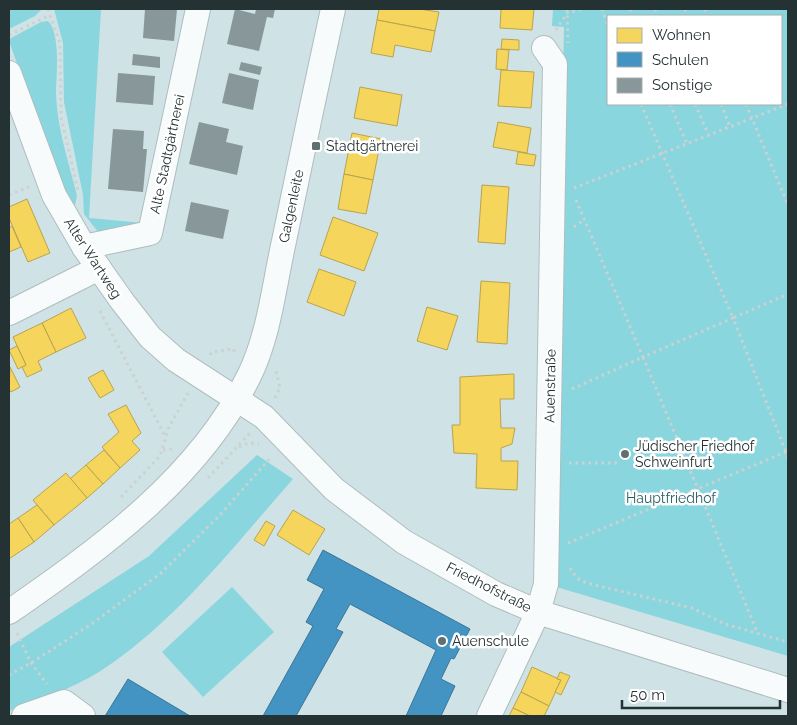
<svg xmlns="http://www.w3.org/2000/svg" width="797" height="725" font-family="Raleway,sans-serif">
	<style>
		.green { fill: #89d6df; fill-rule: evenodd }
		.homes { fill: #f6d55c; stroke: #b7a450 }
		.schools { fill: #4393c3; stroke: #3a7698 }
		.building { fill: #889799 }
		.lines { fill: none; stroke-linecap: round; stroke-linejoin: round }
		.minor-casing { stroke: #afbdbf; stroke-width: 26 }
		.path { stroke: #ccd1d1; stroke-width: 3; stroke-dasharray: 2.5 4; stroke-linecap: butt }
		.minor { stroke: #f8fbfb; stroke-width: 24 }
		.poi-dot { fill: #607072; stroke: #fff; stroke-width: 2 }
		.labels { text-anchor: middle; stroke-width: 5; stroke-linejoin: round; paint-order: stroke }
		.poi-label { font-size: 14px; fill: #253234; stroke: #fff; text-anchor: start }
		.street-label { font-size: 14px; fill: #253234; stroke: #fff }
		.park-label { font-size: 14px; fill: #2b6066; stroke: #fff }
	</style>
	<rect width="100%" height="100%" fill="#cfe2e5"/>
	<g class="green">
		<polygon points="9,9 42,9 35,16 9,29"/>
		<polygon points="54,9 101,9 89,218 144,223 99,233 84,214 83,195 64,102 63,43"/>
		<path d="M 553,9 L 788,9 L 788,656 L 553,586 L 564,27 L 552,26 ZM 608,16 L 781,16 L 781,104 L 608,104 Z"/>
		<path d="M 48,21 C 60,32 57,74 56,89 C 56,126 69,162 77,196 L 74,209 L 57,175 L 9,41 L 11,38 L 41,22 Z"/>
		<path d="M 257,455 L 293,479 C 233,547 176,622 99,672 C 72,689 39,699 9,711 L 9,647 L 149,556 Z"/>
		<polygon points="232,587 274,632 203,697 162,652"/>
	</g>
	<g class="homes">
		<polygon points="379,9 419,9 439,12 435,31 377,20"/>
		<polygon points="501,9 534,9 532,30 500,28"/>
		<polygon points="377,20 435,31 431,52 395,45 393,57 371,53"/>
		<polygon points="502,39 519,40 519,50 501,49"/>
		<polygon points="497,49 509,50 507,70 496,69"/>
		<polygon points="501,70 534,72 531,108 498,106"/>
		<polygon points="360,87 402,95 397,126 354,118"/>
		<polygon points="498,122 531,128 527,153 493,147"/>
		<polygon points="352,133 381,139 373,180 344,174"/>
		<polygon points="518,152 536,155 534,166 516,164"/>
		<polygon points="344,174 373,180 366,214 338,209"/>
		<polygon points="482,185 509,187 505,244 478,242"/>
		<polygon points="27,199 50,253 28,262 9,218 9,207"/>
		<polygon points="333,217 378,233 364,271 320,255"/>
		<polygon points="12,226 21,247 9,252 9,228"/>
		<polygon points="319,269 356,282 344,316 307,302"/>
		<polygon points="481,281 510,283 507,344 477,342"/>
		<polygon points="427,307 458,316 447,350 417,341"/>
		<polygon points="71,308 86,338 56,352 42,323"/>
		<polygon points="42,323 56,352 38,361 42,370 27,377 22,367 26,365 13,337"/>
		<polygon points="17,346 26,365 18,369 9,350"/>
		<polygon points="10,367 20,387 11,392 9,389"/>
		<polygon points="103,370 114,390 100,398 88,378"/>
		<polygon points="514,374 514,399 500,399 501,428 515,428 512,444 501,448 501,461 518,461 517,490 476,488 477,454 454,453 452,425 460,425 460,377"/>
		<polygon points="126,405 141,433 132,441 140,450 120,468 102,447 119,432 108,414"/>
		<polygon points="104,450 120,468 103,484 86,465"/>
		<polygon points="86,465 103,484 87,498 70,479"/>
		<polygon points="66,473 87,498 54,525 33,500"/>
		<polygon points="37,505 54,525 34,542 18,518"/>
		<polygon points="293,510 325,529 309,555 277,535"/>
		<polygon points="18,518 34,542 9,559 9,524"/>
		<polygon points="266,521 275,526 264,546 254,540"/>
		<polygon points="532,667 561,680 549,706 521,692"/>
		<polygon points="560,672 570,676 561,695 555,692 561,680 557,679"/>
		<polygon points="521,692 549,706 544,716 530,716 513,708"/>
		<polygon points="513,708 530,716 509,716"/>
	</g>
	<g class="schools">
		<polygon points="323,550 470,629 454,659 451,658 441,679 455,686 441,716 406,716 436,650 350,604 336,629 343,632 296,716 263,716 313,626 306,622 324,589 307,580"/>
		<polygon points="128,679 190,716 105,716"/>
	</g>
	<g class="building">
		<polygon points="145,9 177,9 174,41 143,38"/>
		<polygon points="235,9 255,14 256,9 275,9 273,18 267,17 259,51 227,44"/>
		<polygon points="133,54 160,57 160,68 132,65"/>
		<polygon points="241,62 262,67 260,75 239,70"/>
		<polygon points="118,73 155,76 153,105 116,102"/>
		<polygon points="229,73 259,80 253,110 222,103"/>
		<polygon points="199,122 229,129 226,142 243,146 237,175 189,164"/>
		<polygon points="113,129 144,131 143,149 147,149 143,192 108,189"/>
		<polygon points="191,202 229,210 223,239 185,231"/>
	</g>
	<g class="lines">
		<defs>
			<g id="minor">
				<polyline points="9,73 54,195 84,247 122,301 150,337 176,360 264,417 334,489 404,542 496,594 538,612 788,690"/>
				<polyline points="84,247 150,233 198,9"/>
				<polyline points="9,313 99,268"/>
				<path d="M 9,612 C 100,549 199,478 249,376 C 269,336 274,286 284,241 C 300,164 316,86 333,9"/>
				<polyline points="24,716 64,702 83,716"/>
				<polyline points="489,716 538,612 546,584 555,64 544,48"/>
			</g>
		</defs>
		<use href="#minor" class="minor-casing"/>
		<g class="path">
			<polyline points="48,9 60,43 61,117 78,191"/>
			<polyline points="567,9 568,43"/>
			<polyline points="602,9 608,25"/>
			<polyline points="630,9 633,16"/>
			<polyline points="655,9 658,16"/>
			<polyline points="685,9 687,16"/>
			<polyline points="705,9 708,16"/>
			<polyline points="556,30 567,13 583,9"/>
			<polyline points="9,35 50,15"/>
			<polyline points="641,104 733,318 788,294"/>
			<polyline points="670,104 687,144"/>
			<polyline points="695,104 709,136"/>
			<polyline points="721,104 730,127"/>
			<polyline points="746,104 788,205"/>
			<polyline points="574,188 788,104"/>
			<polyline points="9,195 29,187"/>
			<polyline points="576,200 643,357 733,318 786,452 788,451"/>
			<polyline points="574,227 584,220"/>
			<polyline points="100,311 165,436"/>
			<polyline points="210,355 212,352 234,349 234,352"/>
			<polyline points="572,389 643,357 758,634"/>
			<polyline points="275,398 280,388 276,371"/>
			<polyline points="239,447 248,443 259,444"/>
			<polyline points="163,450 173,449"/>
			<polyline points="569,463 619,463"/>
			<polyline points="208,478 250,433"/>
			<polyline points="121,497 160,456 169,427 188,393"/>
			<polyline points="568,543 786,452 788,458"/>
			<polyline points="570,568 577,578 586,583 692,608 725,624 788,642"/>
			<polyline points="17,633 31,663 47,684"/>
			<polyline points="9,675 31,663 90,625 161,573 219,516 272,456"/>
		</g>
		<use href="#minor" class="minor"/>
	</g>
	<g class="poi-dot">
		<rect x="311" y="141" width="10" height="10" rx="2.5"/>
		<circle cx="625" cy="454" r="5"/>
		<circle cx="442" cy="641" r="5"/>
	</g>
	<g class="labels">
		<g class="poi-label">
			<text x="326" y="151">Stadtgärtnerei</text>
			<text x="635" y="451">Jüdischer Friedhof<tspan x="635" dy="16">Schweinfurt</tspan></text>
			<text x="452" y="646">Auenschule</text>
		</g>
		<g class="street-label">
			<text transform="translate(167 154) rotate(-78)" y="5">Alte Stadtgärtnerei</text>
			<text transform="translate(291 206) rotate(-78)" y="5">Galgenleite</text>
			<text transform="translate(93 258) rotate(57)" y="5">Alter Wartweg</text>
			<text transform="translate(550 386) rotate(-89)" y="5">Auenstraße</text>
			<text transform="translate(489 587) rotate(27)" y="5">Friedhofstraße</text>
		</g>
		<g class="park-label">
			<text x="671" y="503">Hauptfriedhof</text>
		</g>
	</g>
	<rect width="797" height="725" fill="none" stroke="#253234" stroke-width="20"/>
	<rect x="607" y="15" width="175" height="90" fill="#ffffff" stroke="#a8adae"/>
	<rect x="617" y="28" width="25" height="15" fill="#f6d55c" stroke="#a8adae"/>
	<text x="652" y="40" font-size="15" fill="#253234">Wohnen</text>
	<rect x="617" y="52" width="25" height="15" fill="#4393c3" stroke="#a8adae"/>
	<text x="652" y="65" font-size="15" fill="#253234">Schulen</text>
	<rect x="617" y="78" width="25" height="15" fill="#889799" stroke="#a8adae"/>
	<text x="652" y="90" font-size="15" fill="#253234">Sonstige</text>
	<path d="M622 700v8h158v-8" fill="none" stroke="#253234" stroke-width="2.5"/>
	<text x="630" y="700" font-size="15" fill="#253234" stroke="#ffffff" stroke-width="4" paint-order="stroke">50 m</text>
</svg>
